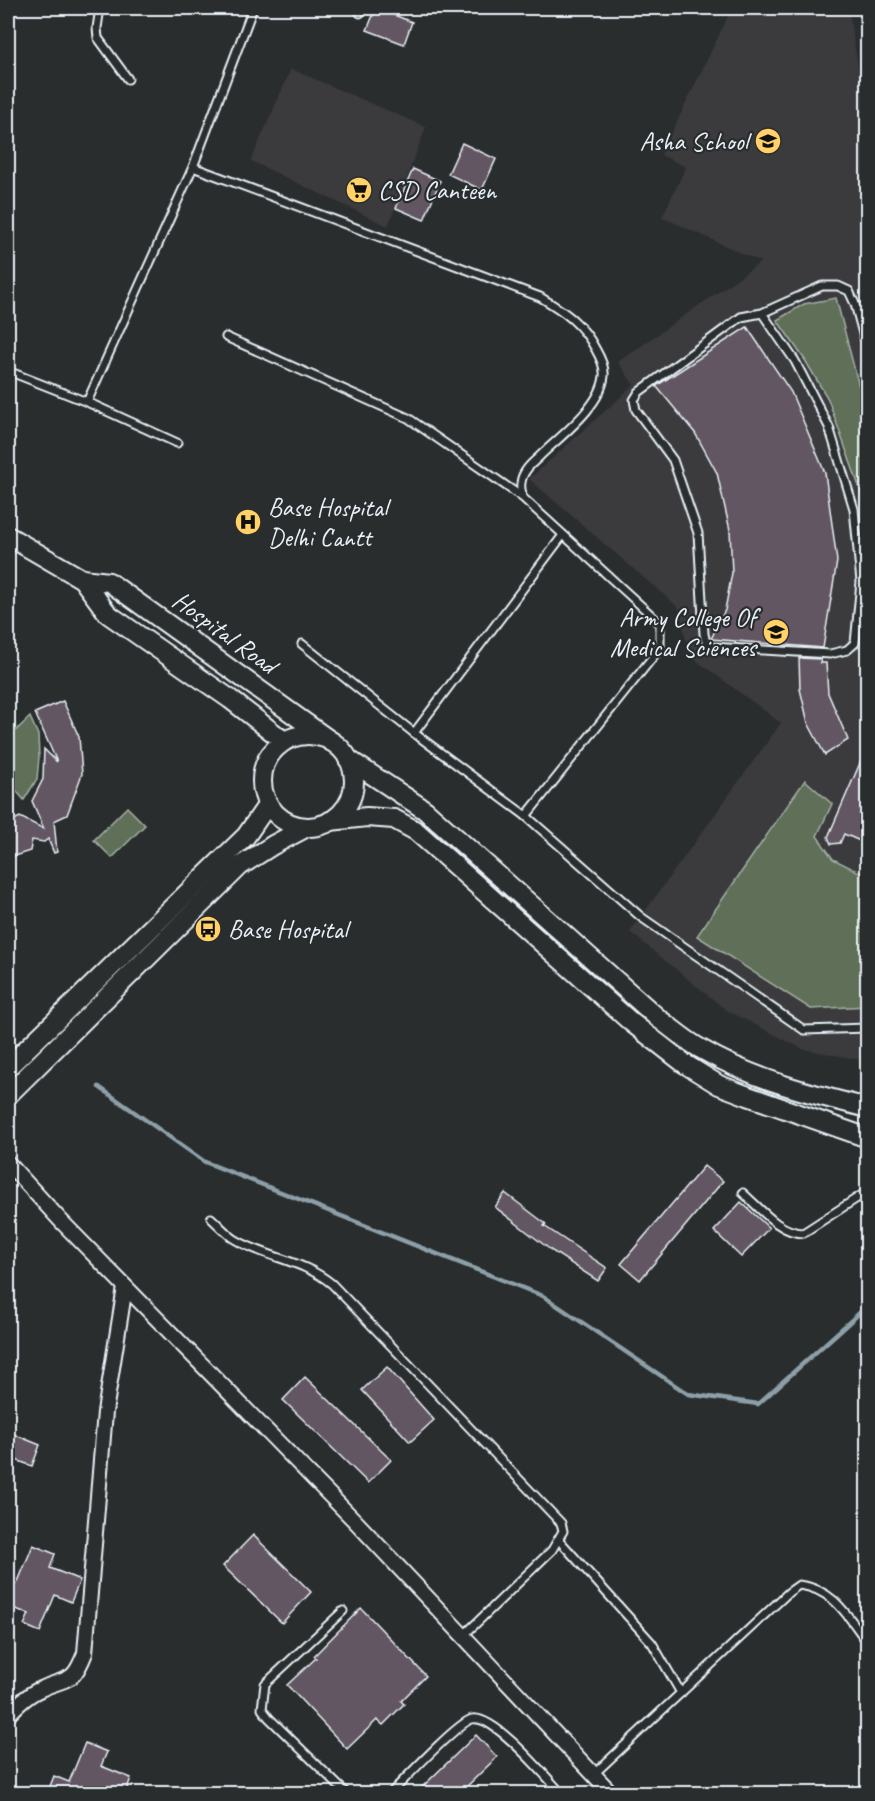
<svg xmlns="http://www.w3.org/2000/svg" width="875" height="1801" font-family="Caveat,sans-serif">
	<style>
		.built { fill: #3b3a3e }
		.green { fill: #607058; stroke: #a4b0a8; stroke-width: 1.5 }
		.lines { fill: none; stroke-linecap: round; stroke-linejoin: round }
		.stream { stroke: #8da0a9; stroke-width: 4.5 }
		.building { fill: #645764; stroke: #e8f1f8; stroke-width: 1.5 }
		.lane-casing { stroke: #e8f1f8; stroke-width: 11 }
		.street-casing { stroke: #e8f1f8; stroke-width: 18 }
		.secondary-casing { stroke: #e8f1f8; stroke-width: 22 }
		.lane { stroke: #2a2d2e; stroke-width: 7 }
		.street { stroke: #2a2d2e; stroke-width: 14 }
		.secondary { stroke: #2a2d2e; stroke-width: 18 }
		.labels { text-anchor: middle; stroke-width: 4.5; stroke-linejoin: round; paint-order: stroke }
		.poi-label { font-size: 26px; fill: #e8f1f8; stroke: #2a2d2e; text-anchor: start }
		.street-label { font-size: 26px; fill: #e8f1f8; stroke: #2a2d2e }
	</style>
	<rect width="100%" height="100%" fill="#2a2d2e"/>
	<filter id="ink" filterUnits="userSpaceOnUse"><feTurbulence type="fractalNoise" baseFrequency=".0167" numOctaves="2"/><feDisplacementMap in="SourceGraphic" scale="12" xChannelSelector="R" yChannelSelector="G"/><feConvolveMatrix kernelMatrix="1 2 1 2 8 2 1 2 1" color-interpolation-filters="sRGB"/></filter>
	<g filter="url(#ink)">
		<g class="built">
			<polygon points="732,8 802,8 812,12 821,8 848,8 868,126 867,1061 803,1049 726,1010 630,932 781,723 689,655 679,608 529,479 634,385 618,362 761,262 662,217 686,167 661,155"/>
			<polygon points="291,69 426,127 388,226 251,161"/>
		</g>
		<g class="green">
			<polygon points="836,298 867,417 867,537 861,492 828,399 805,360 777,320 804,304"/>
			<polygon points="30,717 38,735 39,757 37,779 24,800 8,781 8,738"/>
			<polygon points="805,780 832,804 817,836 833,859 867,876 867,1006 811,1009 697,936"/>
			<polygon points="127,807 145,825 112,858 94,840"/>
		</g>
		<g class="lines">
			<polyline class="stream" points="99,1087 205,1162 543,1296 688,1394 758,1404 864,1309 868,1308"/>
		</g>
		<g class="building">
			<polygon points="376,8 412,22 404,44 367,30"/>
			<polygon points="462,143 496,159 482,190 448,174"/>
			<polygon points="413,169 440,181 424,220 396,208"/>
			<polygon points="747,327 791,392 825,473 837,561 823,648 711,639 725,610 732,573 730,530 717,473 695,433 656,386"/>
			<polygon points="799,658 821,659 820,663 826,663 828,693 848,740 825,755 808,723 800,689"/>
			<polygon points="63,701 79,737 82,774 67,815 54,821 57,852 54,853 48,839 44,842 32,840 30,851 8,858 8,823 20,817 44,829 32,801 43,779 44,749 57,762 35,713"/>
			<polygon points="867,747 867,844 844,834 840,843 831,844 828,837"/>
			<polygon points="704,1166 723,1181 640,1280 621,1264"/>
			<polygon points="505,1193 546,1224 544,1226 607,1268 598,1281 552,1251 495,1207"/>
			<polygon points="741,1202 769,1228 741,1257 714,1231"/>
			<polygon points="387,1367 434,1420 410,1442 362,1390"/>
			<polygon points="305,1377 391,1460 368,1483 283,1400"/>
			<polygon points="8,1432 40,1445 32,1466 8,1457"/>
			<polygon points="253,1535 311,1592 282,1623 223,1566"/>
			<polygon points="33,1545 55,1554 50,1568 80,1580 71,1602 55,1595 40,1632 24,1625 29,1614 8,1606 8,1580 17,1584"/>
			<polygon points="361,1608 426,1676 401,1701 404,1704 383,1725 377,1720 347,1749 287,1685 316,1658 314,1656"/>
			<polygon points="476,1735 497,1757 459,1794 415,1794"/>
			<polygon points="85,1743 107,1752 101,1766 131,1778 125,1794 47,1794 54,1776 69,1782"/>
		</g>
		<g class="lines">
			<defs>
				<g id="lane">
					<polyline points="100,8 97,28 98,38 128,79"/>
					<polyline points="360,13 362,8"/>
					<path d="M 193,167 L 540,297 C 564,311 583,324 596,350 C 600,357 605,368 604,376 C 601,407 559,437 539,457 C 531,464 522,472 521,483 C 520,487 522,493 522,497 L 650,614 L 660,624 L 660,648 L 526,816"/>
					<polyline points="762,313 795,361 829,427 854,509 861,582 855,643 847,650 830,654 711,647 706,642 704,634 698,533 673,460 636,410 634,400 639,392 741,317 762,313 822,286 838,286 849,291 855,304 868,352"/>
					<polyline points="226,337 408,418 522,497"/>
					<polyline points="8,371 87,402 177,443"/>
					<polyline points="87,402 193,167 253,8"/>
					<polyline points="302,644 414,733 526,816 641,917 804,1030 868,1028"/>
					<polyline points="414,733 563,535"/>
					<path d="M 743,1193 C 760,1208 779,1233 803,1233 L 868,1191"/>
					<path d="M 211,1218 C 219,1225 227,1235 236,1240 C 267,1258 303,1260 332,1284 L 561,1523 L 563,1531 L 552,1550 L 463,1636"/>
					<polyline points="559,1540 652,1643 681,1693"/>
					<polyline points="343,1611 265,1684 262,1709 269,1718 347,1794"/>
					<path d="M 594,1774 L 789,1592 L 799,1585 C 834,1589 848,1617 868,1643"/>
					<path d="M 390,1794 C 404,1780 457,1723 472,1719 C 494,1714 547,1778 562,1794"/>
				</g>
				<g id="street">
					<polyline points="8,1163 62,1222 357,1523 612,1794"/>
					<path d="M 8,1715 C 17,1705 28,1694 41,1689 C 68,1676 72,1686 85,1653 L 105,1412 L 125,1287"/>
				</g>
				<g id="secondary">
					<polyline points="8,536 82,579 108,614 230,699 284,741"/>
					<polyline points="82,579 109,582 332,742"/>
					<circle cx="308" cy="781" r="46"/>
					<path d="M 348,759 L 425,810 L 659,1019 C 673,1029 686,1041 701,1049 C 752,1079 811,1094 868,1108"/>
					<polyline points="330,821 367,817 394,819 416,831 631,1022 685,1064 719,1085 748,1096 868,1138"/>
					<polyline points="8,1067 246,836 268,804"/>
					<polyline points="8,1095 240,866 273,845 307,827"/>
				</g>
			</defs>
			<use href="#lane" class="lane-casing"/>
			<use href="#street" class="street-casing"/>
			<use href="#secondary" class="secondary-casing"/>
			<use href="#lane" class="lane"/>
			<use href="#street" class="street"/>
			<use href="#secondary" class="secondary"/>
		</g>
	</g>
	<defs>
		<symbol id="school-disc" viewBox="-11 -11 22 22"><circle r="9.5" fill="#ffd166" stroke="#2a2d2e"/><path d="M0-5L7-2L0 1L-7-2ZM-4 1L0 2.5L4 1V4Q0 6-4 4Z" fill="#111"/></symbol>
		<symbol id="supermarket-disc" viewBox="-11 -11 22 22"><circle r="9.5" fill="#ffd166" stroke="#2a2d2e"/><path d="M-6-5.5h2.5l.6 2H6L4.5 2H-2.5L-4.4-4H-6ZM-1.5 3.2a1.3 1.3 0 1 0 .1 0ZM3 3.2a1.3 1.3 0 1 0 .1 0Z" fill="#111"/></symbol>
		<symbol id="hospital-disc" viewBox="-11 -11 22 22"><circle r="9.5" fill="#ffd166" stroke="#2a2d2e"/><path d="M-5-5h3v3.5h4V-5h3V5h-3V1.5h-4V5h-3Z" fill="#111"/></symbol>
		<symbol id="university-disc" viewBox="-11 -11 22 22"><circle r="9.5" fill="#ffd166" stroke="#2a2d2e"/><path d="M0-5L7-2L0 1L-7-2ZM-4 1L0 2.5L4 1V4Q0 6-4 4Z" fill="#111"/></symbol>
		<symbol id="bus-disc" viewBox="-11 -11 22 22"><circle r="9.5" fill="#ffd166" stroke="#2a2d2e"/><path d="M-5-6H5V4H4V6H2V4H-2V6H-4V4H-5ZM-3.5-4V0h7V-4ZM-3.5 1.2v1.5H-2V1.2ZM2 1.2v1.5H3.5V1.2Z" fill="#111"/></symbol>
	</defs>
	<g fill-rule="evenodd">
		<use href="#school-disc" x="753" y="126" width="30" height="30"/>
		<use href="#supermarket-disc" x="344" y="175" width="30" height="30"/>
		<use href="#hospital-disc" x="233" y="507" width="30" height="30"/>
		<use href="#university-disc" x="761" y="617" width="30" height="30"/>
		<use href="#bus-disc" x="193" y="914" width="30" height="30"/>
	</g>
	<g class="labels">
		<g class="poi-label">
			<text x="748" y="150" text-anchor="end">Asha School</text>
			<text x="378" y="199">CSD Canteen</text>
			<text x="268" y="516">Base Hospital<tspan x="268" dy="30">Delhi Cantt</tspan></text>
			<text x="756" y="626" text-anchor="end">Army College Of<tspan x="756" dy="30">Medical Sciences</tspan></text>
			<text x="228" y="938">Base Hospital</text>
		</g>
		<g class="street-label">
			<text transform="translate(225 632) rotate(36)" y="9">Hospital Road</text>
		</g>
	</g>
	<rect width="875" height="1801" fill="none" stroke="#2a2d2e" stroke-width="30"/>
	<rect x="15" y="15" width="845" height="1771" fill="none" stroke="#e8f1f8" stroke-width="2" filter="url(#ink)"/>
</svg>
